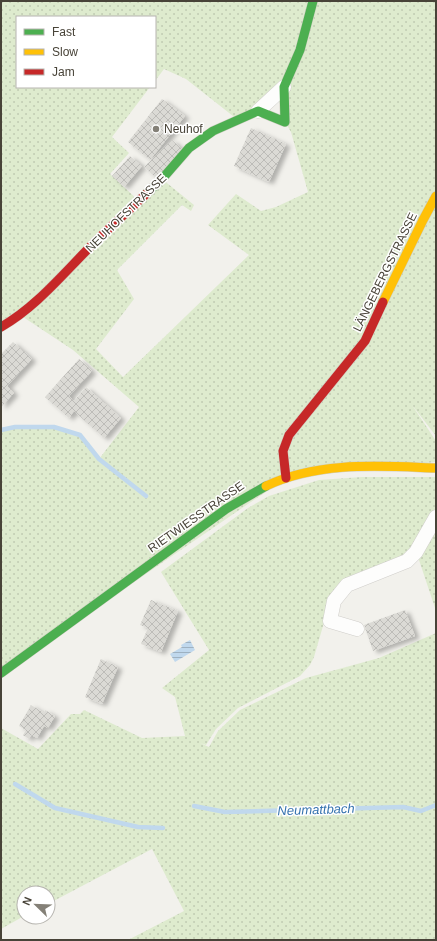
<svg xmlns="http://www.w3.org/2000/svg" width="437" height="941" font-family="Arial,sans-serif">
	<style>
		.grass { fill: url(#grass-dots); fill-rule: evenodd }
		.water { fill: url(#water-rules) }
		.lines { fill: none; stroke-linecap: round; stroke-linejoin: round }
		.stream { stroke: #c0d8ed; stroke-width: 4.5 }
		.building { fill: url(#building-cross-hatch); filter: url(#shadow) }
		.street-casing { stroke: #d0ceca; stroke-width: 15 }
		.fast-casing { stroke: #d0cec3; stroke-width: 10 }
		.slow-casing { stroke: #d0cec3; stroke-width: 10 }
		.jam-casing { stroke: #d0cec3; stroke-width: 10 }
		.street { stroke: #fdfdfc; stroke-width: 14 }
		.fast { stroke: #4caf50; stroke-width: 9 }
		.slow { stroke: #ffc107; stroke-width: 9 }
		.jam { stroke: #c62828; stroke-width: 9 }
		.poi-dot { fill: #848077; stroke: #fff; stroke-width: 1.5 }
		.labels { text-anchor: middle; stroke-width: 3; stroke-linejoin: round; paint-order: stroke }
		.poi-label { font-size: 12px; fill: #484338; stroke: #fff; text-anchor: start }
		.street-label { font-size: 12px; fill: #484338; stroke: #fff }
		.water-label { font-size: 13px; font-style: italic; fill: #3673af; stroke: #fff }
	</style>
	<defs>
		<pattern id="grass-dots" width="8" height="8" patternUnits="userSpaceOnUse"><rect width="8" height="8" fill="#deebce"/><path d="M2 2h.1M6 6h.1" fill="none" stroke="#c0cbb2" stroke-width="1.8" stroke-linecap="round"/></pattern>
		<pattern id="water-rules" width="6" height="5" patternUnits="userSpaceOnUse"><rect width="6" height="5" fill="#c0d8ed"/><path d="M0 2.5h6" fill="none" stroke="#9eb1c1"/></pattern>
		<pattern id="building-cross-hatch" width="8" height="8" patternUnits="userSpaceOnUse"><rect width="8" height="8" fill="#dbdad5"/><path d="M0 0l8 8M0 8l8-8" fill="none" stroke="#bdbcb8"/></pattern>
		<filter id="shadow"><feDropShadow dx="4.5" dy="2.5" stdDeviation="2" flood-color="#0004"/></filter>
	</defs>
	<rect width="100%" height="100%" fill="#f2f1ec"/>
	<g class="grass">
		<path d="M 1,1 L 436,1 L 436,436 L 412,405 L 436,441 L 436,462 L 286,478 L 1,673 L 1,430 L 15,427 L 54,427 L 80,435 L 99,459 L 139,407 L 73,350 L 20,315 L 1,327 ZM 17,17 L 155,17 L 155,81 L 164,69 L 186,79 L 238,120 L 284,87 L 285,122 L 291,132 L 308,192 L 276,207 L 261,211 L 236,194 L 208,225 L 249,255 L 123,377 L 96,349 L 134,299 L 117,270 L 182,205 L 191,211 L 194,205 L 162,179 L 139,201 L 110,174 L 129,153 L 112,137 L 150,87 L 17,87 Z"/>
		<polygon points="362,477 436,477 436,508 413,551 332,595 314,657 310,665 300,676 238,708 216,729 206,745 200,743 209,747 218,731 240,710 306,678 379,658 436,633 436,940 128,940 184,911 152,849 48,904 48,893 24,893 24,916 1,929 1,728 38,749 71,714 80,714 84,710 142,738 185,736 175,697 162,688 209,650 161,572 248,508 269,496 319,480"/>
		<polygon points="436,525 436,611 418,557"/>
	</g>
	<polygon class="water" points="190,640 195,650 175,662 170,654 182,647 181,645"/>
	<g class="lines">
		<g class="stream">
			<polyline points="1,430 15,427 54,427 80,435 99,459 146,496"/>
			<polyline points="15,784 55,808 138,827 163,828"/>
			<polyline points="194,806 225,812 403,807 421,811 436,805"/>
		</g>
	</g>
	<g class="building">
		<polygon points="162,99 185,116 150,160 128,142"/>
		<polygon points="251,128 286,144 269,182 234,166"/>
		<polygon points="172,140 183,150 156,178 144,167"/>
		<polygon points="130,156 142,166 124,187 112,176"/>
		<polygon points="13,342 32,359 7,386 14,393 1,407 1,354"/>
		<polygon points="79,359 92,371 69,396 74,401 86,387 121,418 104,438 74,411 69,418 45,397"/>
		<polygon points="151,600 178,611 161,652 141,644 148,628 140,625"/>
		<polygon points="405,610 415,636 373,651 364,625"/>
		<polygon points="101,659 118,667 102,704 85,697"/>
		<polygon points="31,705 44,713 45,710 55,716 48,728 44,726 37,738 31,735 29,739 23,735 26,730 19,726"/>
	</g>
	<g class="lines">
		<defs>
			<g id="street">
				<polyline points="258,111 284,87"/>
				<polyline points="357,629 330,621 334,601 347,585 407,561 416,552 436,517"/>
			</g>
			<g id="fast">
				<polyline points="146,194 162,179 189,148 213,131 258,111 285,122 284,87 300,50 313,1"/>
				<polyline points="1,673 226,509 266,486"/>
			</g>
			<g id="slow">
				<polyline points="383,302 423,220 436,196"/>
				<path d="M 266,486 C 319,461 379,466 436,468"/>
			</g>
			<g id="jam">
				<path d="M 1,327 C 36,307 62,275 90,247 C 108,229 127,212 146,194"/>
				<polyline points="286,478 283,451 289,435 365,341 383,302"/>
			</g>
		</defs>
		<use href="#street" class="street-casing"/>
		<use href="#fast" class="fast-casing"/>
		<use href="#slow" class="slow-casing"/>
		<use href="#jam" class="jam-casing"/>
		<use href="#street" class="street"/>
		<use href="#fast" class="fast"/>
		<use href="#slow" class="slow"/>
		<use href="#jam" class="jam"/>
	</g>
	<circle class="poi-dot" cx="156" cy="129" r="4"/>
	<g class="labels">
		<g class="poi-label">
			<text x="164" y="133">Neuhof</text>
		</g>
		<g class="street-label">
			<text transform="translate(126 213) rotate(-44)" y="4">NEUHOFSTRASSE</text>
			<text transform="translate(385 272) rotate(-64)" y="4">LÄNGEBERGSTRASSE</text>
			<text transform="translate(196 517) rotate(-35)" y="4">RIETWIESSTRASSE</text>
		</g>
		<g class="water-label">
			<text transform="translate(316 809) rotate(-2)" y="5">Neumattbach</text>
		</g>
	</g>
	<rect width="437" height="941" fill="none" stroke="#484338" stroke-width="4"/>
	<rect x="16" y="16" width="140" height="72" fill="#ffffff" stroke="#b6b4af"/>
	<rect x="24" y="29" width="20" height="6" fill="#4caf50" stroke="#b6b4af"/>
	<text x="52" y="36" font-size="12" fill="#484338">Fast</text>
	<rect x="24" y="49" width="20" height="6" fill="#ffc107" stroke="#b6b4af"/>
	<text x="52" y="56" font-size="12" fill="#484338">Slow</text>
	<rect x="24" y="69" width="20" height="6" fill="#c62828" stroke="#b6b4af"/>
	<text x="52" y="76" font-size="12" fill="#484338">Jam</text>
	<g transform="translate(36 905) rotate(293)"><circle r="19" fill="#ffffff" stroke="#b6b4af"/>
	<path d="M0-3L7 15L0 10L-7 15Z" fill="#848077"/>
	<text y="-6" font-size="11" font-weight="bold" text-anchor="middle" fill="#484338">N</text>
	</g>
</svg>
